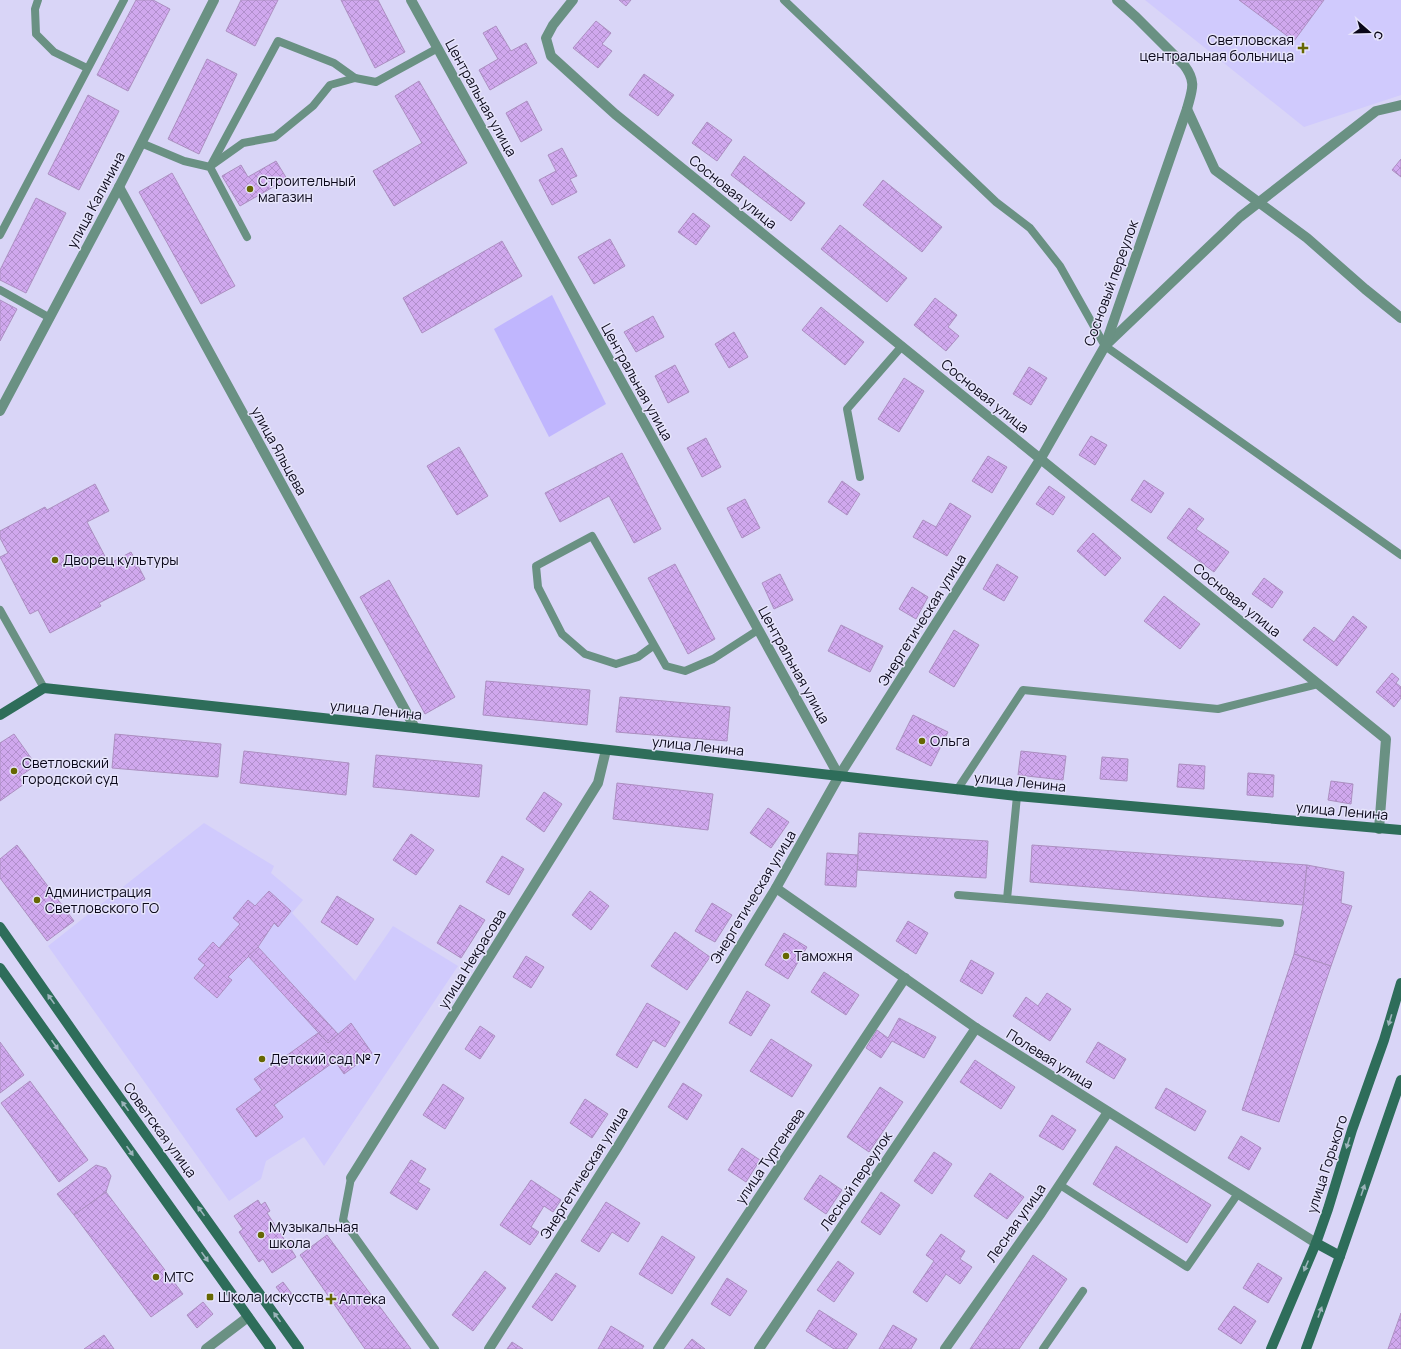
<svg xmlns="http://www.w3.org/2000/svg" width="1401" height="1349" font-family="Manrope,sans-serif">
	<style>
		.built { fill: #d0cafd }
		.pitch { fill: #c0b6fe }
		.building { fill: url(#building-cross-hatch); stroke: #ac8fc1 }
		.lines { fill: none; stroke-linecap: round; stroke-linejoin: round }
		.lane { stroke: #6a9183; stroke-width: 8 }
		.street { stroke: #6a9183; stroke-width: 10 }
		.secondary { stroke: #2e6d5a; stroke-width: 10 }
		.oneway { fill: #9cb4bb }
		.poi-dot { fill: #666702; stroke: #e6e4fb; stroke-width: 1.5 }
		.labels { text-anchor: middle; stroke-width: 3; stroke-linejoin: round; paint-order: stroke }
		.poi-label { font-size: 14px; fill: #0b081a; stroke: #e6e4fb; text-anchor: start }
		.street-label { font-size: 14px; fill: #0b081a; stroke: #e6e4fb }
	</style>
	<defs>
		<pattern id="building-cross-hatch" width="8" height="8" patternUnits="userSpaceOnUse"><rect width="8" height="8" fill="#d0a8ee"/><path d="M0 0l8 8M0 8l8-8" fill="none" stroke="#b18fcc"/></pattern>
	</defs>
	<rect width="100%" height="100%" fill="#d9d5f7"/>
	<g class="built">
		<polygon points="1145,0 1401,0 1401,95 1304,127"/>
		<polygon points="204,823 274,866 271,873 303,900 292,913 355,981 393,926 458,966 324,1166 304,1137 266,1161 261,1179 229,1201 48,946"/>
	</g>
	<polygon class="pitch" points="552,295 606,404 549,437 494,329"/>
	<g class="building">
		<polygon points="136,0 153,0 170,9 128,91 97,75"/>
		<polygon points="241,0 278,0 255,46 226,31"/>
		<polygon points="341,0 378,0 405,52 375,68"/>
		<polygon points="619,0 631,0 626,6"/>
		<polygon points="1239,0 1324,0 1294,41"/>
		<polygon points="596,21 611,33 602,44 612,51 598,68 573,48"/>
		<polygon points="496,26 511,51 526,43 537,63 490,90 479,70 498,59 483,33"/>
		<polygon points="207,59 237,74 199,154 168,139"/>
		<polygon points="644,74 674,95 658,116 629,95"/>
		<polygon points="419,81 467,163 394,206 373,171 422,143 395,96"/>
		<polygon points="88,95 119,111 79,190 48,174"/>
		<polygon points="527,101 542,130 521,142 506,113"/>
		<polygon points="707,122 732,140 717,161 692,143"/>
		<polygon points="562,148 577,176 570,179 577,192 552,205 539,180 556,171 548,155"/>
		<polygon points="744,156 805,203 791,221 731,175"/>
		<polygon points="1401,159 1401,177 1392,170"/>
		<polygon points="276,161 287,179 240,206 222,176 241,165 248,177"/>
		<polygon points="172,173 235,286 201,304 139,192"/>
		<polygon points="883,180 942,227 922,252 863,205"/>
		<polygon points="36,198 66,213 26,293 0,280 0,270"/>
		<polygon points="693,213 710,226 696,245 678,232"/>
		<polygon points="840,225 907,278 887,302 821,249"/>
		<polygon points="610,239 625,266 594,284 578,257"/>
		<polygon points="502,241 522,276 422,333 403,298"/>
		<polygon points="935,298 957,315 948,327 959,336 946,351 914,325"/>
		<polygon points="0,300 17,309 0,341"/>
		<polygon points="821,307 864,342 845,365 802,330"/>
		<polygon points="653,316 664,337 636,352 624,332"/>
		<polygon points="734,332 748,357 729,368 715,344"/>
		<polygon points="675,365 689,392 668,403 655,376"/>
		<polygon points="1029,367 1047,378 1031,405 1013,394"/>
		<polygon points="904,378 924,391 899,432 878,419"/>
		<polygon points="1091,436 1107,445 1095,465 1079,455"/>
		<polygon points="706,438 721,467 702,477 687,448"/>
		<polygon points="459,447 488,496 457,515 427,466"/>
		<polygon points="622,453 661,529 634,543 609,496 560,522 545,493"/>
		<polygon points="988,456 1007,467 992,493 972,481"/>
		<polygon points="1144,480 1164,493 1151,513 1131,500"/>
		<polygon points="842,481 860,494 847,515 828,502"/>
		<polygon points="95,484 109,511 87,522 109,564 131,552 145,579 99,603 101,606 50,633 38,610 30,614 0,557 8,553 0,538 0,531 45,507 47,510"/>
		<polygon points="1049,486 1065,497 1053,515 1036,504"/>
		<polygon points="745,499 760,528 742,538 727,508"/>
		<polygon points="950,503 971,516 947,556 913,537 923,520 936,527"/>
		<polygon points="1189,508 1204,519 1196,529 1229,552 1214,572 1167,538"/>
		<polygon points="1093,533 1121,558 1105,576 1077,551"/>
		<polygon points="675,564 715,639 688,654 648,578"/>
		<polygon points="997,564 1018,577 1004,601 983,589"/>
		<polygon points="780,574 793,600 774,609 762,583"/>
		<polygon points="1264,578 1283,592 1272,608 1252,594"/>
		<polygon points="389,580 455,697 425,714 360,597"/>
		<polygon points="912,587 928,597 916,619 899,609"/>
		<polygon points="1164,596 1200,624 1180,649 1144,621"/>
		<polygon points="1353,616 1367,627 1337,666 1303,640 1314,627 1334,642"/>
		<polygon points="841,625 883,646 870,672 828,651"/>
		<polygon points="954,630 979,645 954,687 929,672"/>
		<polygon points="1392,673 1399,679 1396,683 1401,687 1401,698 1394,707 1376,692"/>
		<polygon points="486,681 590,690 587,725 483,715"/>
		<polygon points="620,697 730,707 727,741 616,732"/>
		<polygon points="913,715 948,732 931,766 896,749"/>
		<polygon points="14,734 36,765 19,777 24,784 0,801 0,743"/>
		<polygon points="115,734 221,744 218,777 112,768"/>
		<polygon points="244,751 349,763 346,795 240,783"/>
		<polygon points="1021,751 1066,756 1063,780 1018,775"/>
		<polygon points="376,755 482,765 479,797 373,787"/>
		<polygon points="1102,757 1128,759 1127,781 1100,779"/>
		<polygon points="1179,764 1205,766 1204,789 1177,787"/>
		<polygon points="1248,773 1274,775 1273,797 1247,795"/>
		<polygon points="1331,781 1353,784 1351,804 1328,800"/>
		<polygon points="617,783 713,794 708,830 613,819"/>
		<polygon points="544,792 562,804 544,832 526,819"/>
		<polygon points="768,808 789,822 771,848 750,833"/>
		<polygon points="859,833 988,841 986,878 857,870"/>
		<polygon points="411,834 434,850 416,875 393,860"/>
		<polygon points="17,845 74,921 47,941 0,878 0,859"/>
		<polygon points="1032,845 1307,865 1303,905 1030,882"/>
		<polygon points="827,853 858,855 856,887 825,885"/>
		<polygon points="502,856 524,869 509,895 486,882"/>
		<polygon points="1307,865 1344,872 1341,903 1352,906 1331,966 1294,954 1303,905"/>
		<polygon points="269,891 291,911 278,927 274,923 258,947 228,977 232,980 217,998 194,978 205,965 198,959 213,942 219,948 240,924 233,918 248,900 255,906"/>
		<polygon points="590,891 609,906 591,930 572,915"/>
		<polygon points="337,896 374,919 357,945 321,922"/>
		<polygon points="712,903 732,915 715,942 695,931"/>
		<polygon points="460,905 485,920 461,958 437,943"/>
		<polygon points="908,921 928,933 916,954 896,941"/>
		<polygon points="675,932 710,957 687,990 651,966"/>
		<polygon points="784,933 807,947 788,979 765,965"/>
		<polygon points="258,947 338,1034 328,1043 248,956"/>
		<polygon points="1294,954 1331,966 1279,1122 1242,1110"/>
		<polygon points="526,956 544,967 531,988 513,977"/>
		<polygon points="971,960 994,973 982,994 960,981"/>
		<polygon points="824,972 859,995 846,1015 811,992"/>
		<polygon points="747,991 770,1005 751,1036 729,1023"/>
		<polygon points="1047,993 1071,1009 1050,1041 1013,1016 1026,997 1038,1006"/>
		<polygon points="647,1003 680,1022 665,1047 653,1040 637,1068 616,1055"/>
		<polygon points="899,1018 936,1037 924,1058 892,1041 881,1058 866,1048 877,1030 888,1038"/>
		<polygon points="351,1023 372,1053 344,1074 335,1061 274,1105 283,1117 256,1137 236,1109 262,1090 254,1079 318,1033 328,1043"/>
		<polygon points="480,1026 495,1036 480,1059 465,1049"/>
		<polygon points="771,1039 812,1065 792,1097 750,1071"/>
		<polygon points="0,1042 24,1075 0,1093"/>
		<polygon points="1098,1042 1126,1059 1114,1079 1086,1062"/>
		<polygon points="975,1060 1015,1087 1001,1109 960,1082"/>
		<polygon points="30,1081 88,1160 59,1182 1,1103"/>
		<polygon points="683,1083 702,1095 687,1120 668,1107"/>
		<polygon points="443,1084 464,1098 445,1129 423,1115"/>
		<polygon points="880,1087 903,1102 869,1152 847,1137"/>
		<polygon points="1166,1088 1206,1111 1195,1131 1155,1108"/>
		<polygon points="585,1099 608,1114 592,1138 570,1123"/>
		<polygon points="1052,1115 1076,1130 1063,1150 1039,1136"/>
		<polygon points="1241,1136 1261,1148 1249,1170 1228,1158"/>
		<polygon points="1116,1146 1211,1205 1187,1243 1093,1184"/>
		<polygon points="742,1148 760,1160 746,1182 728,1170"/>
		<polygon points="934,1152 952,1164 932,1194 914,1181"/>
		<polygon points="411,1160 426,1169 418,1182 430,1189 417,1210 390,1193"/>
		<polygon points="96,1165 106,1168 111,1176 106,1192 74,1215 57,1194"/>
		<polygon points="990,1173 1024,1197 1007,1219 974,1196"/>
		<polygon points="820,1175 842,1190 826,1214 804,1199"/>
		<polygon points="531,1180 561,1200 553,1212 544,1206 531,1227 539,1232 530,1245 500,1225"/>
		<polygon points="106,1192 183,1294 151,1317 74,1215"/>
		<polygon points="881,1192 900,1205 880,1235 861,1222"/>
		<polygon points="258,1200 261,1205 265,1202 270,1211 267,1213 286,1242 290,1239 295,1246 291,1249 296,1257 272,1273 263,1259 259,1262 239,1232 243,1229 234,1216"/>
		<polygon points="606,1202 640,1223 628,1242 612,1232 599,1252 581,1241"/>
		<polygon points="941,1234 965,1251 960,1259 972,1267 960,1284 946,1274 927,1302 913,1292 934,1261 926,1255"/>
		<polygon points="327,1235 411,1349 365,1349 300,1255"/>
		<polygon points="662,1236 695,1257 672,1294 639,1274"/>
		<polygon points="1033,1255 1067,1279 1019,1349 970,1349"/>
		<polygon points="838,1261 854,1273 834,1302 817,1290"/>
		<polygon points="1258,1263 1282,1278 1268,1303 1243,1288"/>
		<polygon points="485,1271 506,1288 473,1331 452,1315"/>
		<polygon points="556,1273 576,1286 552,1321 532,1307"/>
		<polygon points="727,1278 747,1291 730,1316 711,1304"/>
		<polygon points="283,1282 292,1294 285,1299 276,1287"/>
		<polygon points="203,1302 213,1314 197,1328 187,1315"/>
		<polygon points="1234,1306 1256,1321 1241,1344 1218,1329"/>
		<polygon points="819,1310 857,1334 847,1349 834,1349 806,1331"/>
		<polygon points="1401,1313 1401,1349 1388,1349"/>
		<polygon points="893,1325 917,1339 911,1349 879,1349"/>
		<polygon points="611,1326 644,1346 642,1349 598,1349"/>
		<polygon points="104,1335 114,1349 84,1349"/>
		<polygon points="692,1339 705,1349 684,1349"/>
		<polygon points="512,1342 523,1349 507,1349"/>
	</g>
	<g class="lines">
		<g class="lane">
			<polyline points="38,0 35,9 36,34 54,52 87,68"/>
			<polyline points="784,0 996,202 1030,228 1060,266 1105,346 1401,555"/>
			<polyline points="141,143 184,161 210,167 247,237"/>
			<polyline points="212,165 243,143 275,137 313,106 330,85 355,78"/>
			<polyline points="210,167 278,41 334,63 355,78 376,82 438,48"/>
			<polyline points="0,235 124,0"/>
			<polyline points="0,290 50,318"/>
			<polyline points="860,477 847,409 902,346"/>
			<polyline points="0,610 44,688"/>
			<polyline points="653,646 638,657 616,664 585,654 562,634 538,587 536,566 592,536 666,666 685,671 713,659 758,630"/>
			<polyline points="957,790 1023,690 1218,709 1318,684"/>
			<polyline points="1017,796 1007,899 1280,923"/>
			<polyline points="958,895 1007,899"/>
			<polyline points="351,1178 343,1220 435,1349"/>
			<polyline points="1060,1185 1187,1267 1237,1195"/>
			<polyline points="1043,1349 1083,1291"/>
		</g>
		<g class="street">
			<polyline points="411,0 839,776"/>
			<polyline points="573,0 553,25 546,38 551,56 615,114 1386,739 1379,829"/>
			<polyline points="1187,109 1215,170 1307,238 1365,289 1401,318"/>
			<polyline points="119,187 415,728"/>
			<polyline points="1107,344 1240,217 1376,111 1401,105"/>
			<polyline points="0,411 119,187 214,0"/>
			<polyline points="776,888 976,1028 1316,1243"/>
			<polyline points="351,1178 598,783 606,750"/>
			<polyline points="206,1349 248,1317"/>
			<path d="M 489,1349 L 617,1148 L 776,888 L 839,776 L 1041,458 L 1105,346 L 1187,109 C 1192,90 1197,82 1184,65 L 1136,17 L 1117,0"/>
			<polyline points="658,1349 905,978"/>
			<polyline points="759,1349 976,1028"/>
			<polyline points="945,1349 1041,1213 1108,1112"/>
		</g>
		<g class="secondary">
			<polyline points="0,715 44,688 415,728 1017,796 1401,830"/>
			<polyline points="0,927 97,1066 299,1349"/>
			<polyline points="0,968 271,1349"/>
			<polyline points="1316,1243 1340,1256"/>
			<polyline points="1271,1349 1316,1243 1328,1209 1352,1130 1384,1040 1401,983"/>
			<polyline points="1306,1349 1340,1256 1401,1080"/>
		</g>
	</g>
	<defs><path id="oneway-solid" d="M-6-.8H1V-3.2L6.5 0L1 3.2V.8H-6Z"/></defs>
	<g class="oneway">
		<use href="#oneway-solid" transform="translate(51 999) rotate(-125)"/>
		<use href="#oneway-solid" transform="translate(1390 1020) rotate(107)"/>
		<use href="#oneway-solid" transform="translate(55 1045) rotate(55)"/>
		<use href="#oneway-solid" transform="translate(125 1106) rotate(-126)"/>
		<use href="#oneway-solid" transform="translate(1348 1143) rotate(107)"/>
		<use href="#oneway-solid" transform="translate(130 1151) rotate(55)"/>
		<use href="#oneway-solid" transform="translate(1363 1190) rotate(-71)"/>
		<use href="#oneway-solid" transform="translate(201 1211) rotate(-126)"/>
		<use href="#oneway-solid" transform="translate(205 1257) rotate(55)"/>
		<use href="#oneway-solid" transform="translate(1306 1266) rotate(113)"/>
		<use href="#oneway-solid" transform="translate(1320 1312) rotate(-70)"/>
		<use href="#oneway-solid" transform="translate(277 1317) rotate(-126)"/>
	</g>
	<g class="poi-dot">
		<path d="M1301 42h4v4h4v4h-4v4h-4v-4h-4v-4h4z"/>
		<circle cx="250" cy="189" r="4"/>
		<circle cx="55" cy="560" r="4"/>
		<circle cx="922" cy="741" r="4"/>
		<circle cx="14" cy="771" r="4"/>
		<circle cx="37" cy="900" r="4"/>
		<circle cx="786" cy="956" r="4"/>
		<circle cx="262" cy="1059" r="4"/>
		<circle cx="261" cy="1235" r="4"/>
		<circle cx="156" cy="1277" r="4"/>
		<rect x="206" y="1293" width="8" height="8" rx="2"/>
		<path d="M329 1293h4v4h4v4h-4v4h-4v-4h-4v-4h4z"/>
	</g>
	<g class="labels">
		<g class="poi-label">
			<text x="1294" y="45" text-anchor="end">Светловская<tspan x="1294" dy="16">центральная больница</tspan></text>
			<text x="258" y="186">Строительный<tspan x="258" dy="16">магазин</tspan></text>
			<text x="63" y="565">Дворец культуры</text>
			<text x="930" y="746">Ольга</text>
			<text x="22" y="768">Светловский<tspan x="22" dy="16">городской суд</tspan></text>
			<text x="45" y="897">Администрация<tspan x="45" dy="16">Светловского ГО</tspan></text>
			<text x="794" y="961">Таможня</text>
			<text x="270" y="1064">Детский сад № 7</text>
			<text x="269" y="1232">Музыкальная<tspan x="269" dy="16">школа</tspan></text>
			<text x="164" y="1282">МТС</text>
			<text x="218" y="1302">Школа искусств</text>
			<text x="339" y="1304">Аптека</text>
		</g>
		<g class="street-label">
			<text transform="translate(481 98) rotate(61)" y="5">Центральная улица</text>
			<text transform="translate(733 192) rotate(39)" y="5">Сосновая улица</text>
			<text transform="translate(96 200) rotate(-62)" y="5">улица Калинина</text>
			<text transform="translate(1111 283) rotate(-70)" y="5">Сосновый переулок</text>
			<text transform="translate(637 382) rotate(61)" y="5">Центральная улица</text>
			<text transform="translate(985 396) rotate(39)" y="5">Сосновая улица</text>
			<text transform="translate(279 451) rotate(61)" y="5">улица Яльцева</text>
			<text transform="translate(1237 600) rotate(39)" y="5">Сосновая улица</text>
			<text transform="translate(922 620) rotate(-58)" y="5">Энергетическая улица</text>
			<text transform="translate(794 665) rotate(61)" y="5">Центральная улица</text>
			<text transform="translate(376 710) rotate(6)" y="5">улица Ленина</text>
			<text transform="translate(698 746) rotate(6)" y="5">улица Ленина</text>
			<text transform="translate(1020 782) rotate(6)" y="5">улица Ленина</text>
			<text transform="translate(1342 811) rotate(5)" y="5">улица Ленина</text>
			<text transform="translate(753 897) rotate(-59)" y="5">Энергетическая улица</text>
			<text transform="translate(472 959) rotate(-58)" y="5">улица Некрасова</text>
			<text transform="translate(1050 1059) rotate(32)" y="5">Полевая улица</text>
			<text transform="translate(160 1130) rotate(54)" y="5">Советская улица</text>
			<text transform="translate(770 1156) rotate(-56)" y="5">улица Тургенева</text>
			<text transform="translate(1327 1164) rotate(-72)" y="5">улица Горького</text>
			<text transform="translate(584 1173) rotate(-58)" y="5">Энергетическая улица</text>
			<text transform="translate(856 1181) rotate(-56)" y="5">Лесной переулок</text>
			<text transform="translate(1016 1223) rotate(-55)" y="5">Лесная улица</text>
		</g>
	</g>
	<g transform="translate(1369 32) rotate(110)" stroke="#e6e4fb" stroke-width="3" paint-order="stroke">
	<path d="M0-3L7 15L0 10L-7 15Z" fill="#0b081a"/>
	<text y="-6" font-size="11" font-weight="bold" text-anchor="middle" fill="#0b081a">С</text>
	</g>
</svg>
